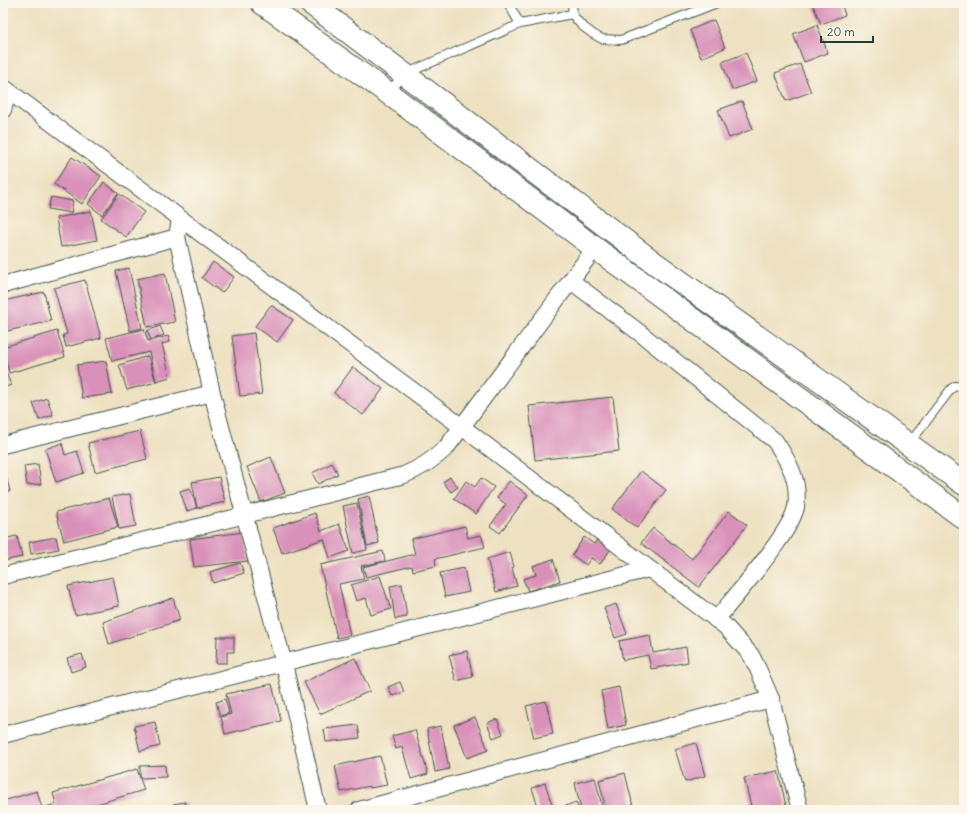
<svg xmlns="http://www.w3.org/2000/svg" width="967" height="813" font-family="Delius,sans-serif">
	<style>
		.building { fill: #d990b9 }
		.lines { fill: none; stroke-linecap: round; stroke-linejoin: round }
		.lane-casing { stroke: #3e5649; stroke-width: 10 }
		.street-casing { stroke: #3e5649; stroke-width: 18 }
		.primary-casing { stroke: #3e5649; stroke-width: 24 }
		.lane { stroke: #fff; stroke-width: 8 }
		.street { stroke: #fff; stroke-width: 16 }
		.primary { stroke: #fff; stroke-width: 22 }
	</style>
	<rect width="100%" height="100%" fill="#fbf7ec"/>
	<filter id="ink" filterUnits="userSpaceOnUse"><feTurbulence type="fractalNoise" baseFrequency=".025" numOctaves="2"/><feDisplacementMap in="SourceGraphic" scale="8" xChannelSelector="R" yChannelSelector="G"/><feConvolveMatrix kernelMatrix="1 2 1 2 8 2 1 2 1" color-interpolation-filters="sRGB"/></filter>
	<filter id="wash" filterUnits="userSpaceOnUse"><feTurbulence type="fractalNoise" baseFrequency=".012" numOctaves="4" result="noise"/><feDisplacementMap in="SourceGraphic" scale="16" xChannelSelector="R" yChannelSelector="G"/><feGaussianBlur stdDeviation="0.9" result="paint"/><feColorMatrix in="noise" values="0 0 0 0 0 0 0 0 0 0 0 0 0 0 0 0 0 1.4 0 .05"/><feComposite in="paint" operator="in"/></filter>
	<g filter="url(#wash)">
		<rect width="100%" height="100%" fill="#eee1c1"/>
		<g id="blocks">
			<g class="building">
				<polygon points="812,3 841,3 845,15 821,24"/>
				<polygon points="714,20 725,48 701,58 690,30"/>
				<polygon points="817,25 828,53 804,62 793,34"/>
				<polygon points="746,53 757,81 732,90 722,62"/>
				<polygon points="800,64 811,92 786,101 775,73"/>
				<polygon points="742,101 753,129 729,138 718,110"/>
				<polygon points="72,157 101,176 82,204 54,184"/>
				<polygon points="104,182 118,193 102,215 88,204"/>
				<polygon points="119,194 144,212 126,237 101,219"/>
				<polygon points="51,197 73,201 71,213 48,209"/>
				<polygon points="91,211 97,240 61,247 56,218"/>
				<polygon points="213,262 234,277 222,293 202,278"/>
				<polygon points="129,268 142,328 130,331 116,271"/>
				<polygon points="165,273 175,322 147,327 137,279"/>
				<polygon points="85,280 101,338 66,347 63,335 67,334 54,288"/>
				<polygon points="44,292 51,321 3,332 3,301"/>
				<polygon points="271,305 293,320 277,342 255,326"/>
				<polygon points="160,326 164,335 151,340 147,331"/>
				<polygon points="144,329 148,341 168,336 170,342 162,344 170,377 156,381 149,352 112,361 106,338"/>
				<polygon points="57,331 65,357 9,373 3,347"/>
				<polygon points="254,333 262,394 240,396 232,336"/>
				<polygon points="148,356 156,382 127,390 119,365"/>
				<polygon points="106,361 112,394 82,398 77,365"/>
				<polygon points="3,365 11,385 3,388"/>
				<polygon points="353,367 383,389 363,415 334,393"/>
				<polygon points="613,397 619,451 535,460 529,406"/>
				<polygon points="47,398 53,415 39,420 33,403"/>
				<polygon points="140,431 147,459 95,472 88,443"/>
				<polygon points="62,443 65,455 77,451 84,473 56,482 45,449"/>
				<polygon points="271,457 285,493 261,502 247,467"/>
				<polygon points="332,463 338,474 318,484 312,473"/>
				<polygon points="38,464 41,484 27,485 24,466"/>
				<polygon points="3,465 10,491 3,493"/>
				<polygon points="641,471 666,490 637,528 612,509"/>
				<polygon points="219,477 225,502 197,508 192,482"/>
				<polygon points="450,477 458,487 451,492 443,482"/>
				<polygon points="481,478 494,487 476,514 454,499 466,481 475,487"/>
				<polygon points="509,481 528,495 500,533 490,526 506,504 497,498"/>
				<polygon points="190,488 197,508 187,511 180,491"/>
				<polygon points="130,494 136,526 119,529 112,497"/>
				<polygon points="369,496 379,543 367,546 358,499"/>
				<polygon points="109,498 118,527 64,541 56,512"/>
				<polygon points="357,503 367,550 353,553 343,506"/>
				<polygon points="729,511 747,525 699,587 641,543 653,528 692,559"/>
				<polygon points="315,513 321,531 339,524 349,551 330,558 324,539 282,553 273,528"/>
				<polygon points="465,526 468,538 481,535 485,547 435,559 436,566 413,571 412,566 366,577 363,567 415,554 411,539"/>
				<polygon points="244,532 248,561 194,567 190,539"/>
				<polygon points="17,536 22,557 3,561 3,539"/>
				<polygon points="56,537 59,549 31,554 29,542"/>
				<polygon points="584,537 594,544 599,537 613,546 600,564 591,558 586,565 572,555"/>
				<polygon points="383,551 385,561 361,566 364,579 339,584 350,635 337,638 320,565"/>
				<polygon points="510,552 514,567 512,568 517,586 496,592 487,559"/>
				<polygon points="553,559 560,581 528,591 523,579 536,575 533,566"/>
				<polygon points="240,563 244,573 213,583 210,572"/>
				<polygon points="464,568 469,592 445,597 440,573"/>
				<polygon points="380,576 391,609 371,615 366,598 356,601 351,585"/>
				<polygon points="113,577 119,606 75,615 68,586"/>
				<polygon points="402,584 407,617 395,619 390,586"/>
				<polygon points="173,598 180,620 109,644 103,622"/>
				<polygon points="616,604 627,634 615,638 604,608"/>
				<polygon points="650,635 653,653 686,647 688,662 651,669 648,655 623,660 619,641"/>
				<polygon points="217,637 234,637 234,652 227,652 227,663 216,663"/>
				<polygon points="467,651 473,677 456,681 449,655"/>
				<polygon points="82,654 86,667 71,672 67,658"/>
				<polygon points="355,658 370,691 320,714 304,682"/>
				<polygon points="400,682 404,692 392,696 388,687"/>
				<polygon points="272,684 281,721 225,734 221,717 231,714 226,694"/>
				<polygon points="619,687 626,725 608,729 601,691"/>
				<polygon points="225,699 229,713 220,716 216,702"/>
				<polygon points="546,701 553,734 534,738 526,706"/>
				<polygon points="475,717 488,750 467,758 454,725"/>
				<polygon points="497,719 503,734 493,738 487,723"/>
				<polygon points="155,722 160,746 140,751 134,726"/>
				<polygon points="358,725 360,738 326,742 324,729"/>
				<polygon points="441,726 449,769 435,772 427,729"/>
				<polygon points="415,730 428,774 411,779 402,747 396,749 392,736"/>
				<polygon points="696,743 705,776 685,782 675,749"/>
				<polygon points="380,756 387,785 370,788 370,786 341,792 335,766"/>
				<polygon points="165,765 166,777 140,778 140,766"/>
				<polygon points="137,769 144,790 77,810 3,810 3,801 37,791 42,808 56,804 53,793"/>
				<polygon points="778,771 787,810 752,810 744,778"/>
				<polygon points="625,773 634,810 606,810 599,780"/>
				<polygon points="595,778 603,810 581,810 575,783"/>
				<polygon points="545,783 554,810 539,810 532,788"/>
				<polygon points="185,802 187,810 175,810 173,804"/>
				<polygon points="576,802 579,810 561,810 560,808"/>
			</g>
		</g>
	</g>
	<g filter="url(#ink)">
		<use href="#blocks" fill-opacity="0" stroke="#3e5649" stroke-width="1"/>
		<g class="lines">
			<defs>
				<g id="lane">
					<polyline points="508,3 520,24"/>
					<polyline points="573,3 572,14 581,25 593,34 602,39 621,40 717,3"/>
					<polyline points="388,92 405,74 520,24 572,14"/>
					<polyline points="909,444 951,389 955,386 964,387"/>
				</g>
				<g id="street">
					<polyline points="3,87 462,427 725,626 751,655 758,669 771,699 800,810"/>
					<polyline points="3,110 6,100 7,90"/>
					<polyline points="180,219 177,237 212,393 284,664 318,810"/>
					<path d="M 571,281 L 640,333 L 775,441 C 789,462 800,481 796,507 C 791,533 735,596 716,620"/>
					<polyline points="3,285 177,237"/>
					<polyline points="3,445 212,393"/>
					<path d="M 3,576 L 404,475 C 421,468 433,460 446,448 L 595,248"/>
					<polyline points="3,735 649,569"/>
					<polyline points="359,810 771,699"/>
				</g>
				<g id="primary">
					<polyline points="262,3 388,93 595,248 964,518"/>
					<polyline points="310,3 656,264 964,484"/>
				</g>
			</defs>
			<use href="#lane" class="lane-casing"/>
			<use href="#street" class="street-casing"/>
			<use href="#primary" class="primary-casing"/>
			<use href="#lane" class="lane"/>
			<use href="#street" class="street"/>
			<use href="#primary" class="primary"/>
		</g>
	</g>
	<rect width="967" height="813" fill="none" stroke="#fbf7ec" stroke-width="16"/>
	<path d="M821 36v6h52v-6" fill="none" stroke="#1f3d34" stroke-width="2"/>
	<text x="827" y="36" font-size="12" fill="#1f3d34" stroke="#fbf7ec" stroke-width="3" paint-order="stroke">20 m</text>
</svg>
